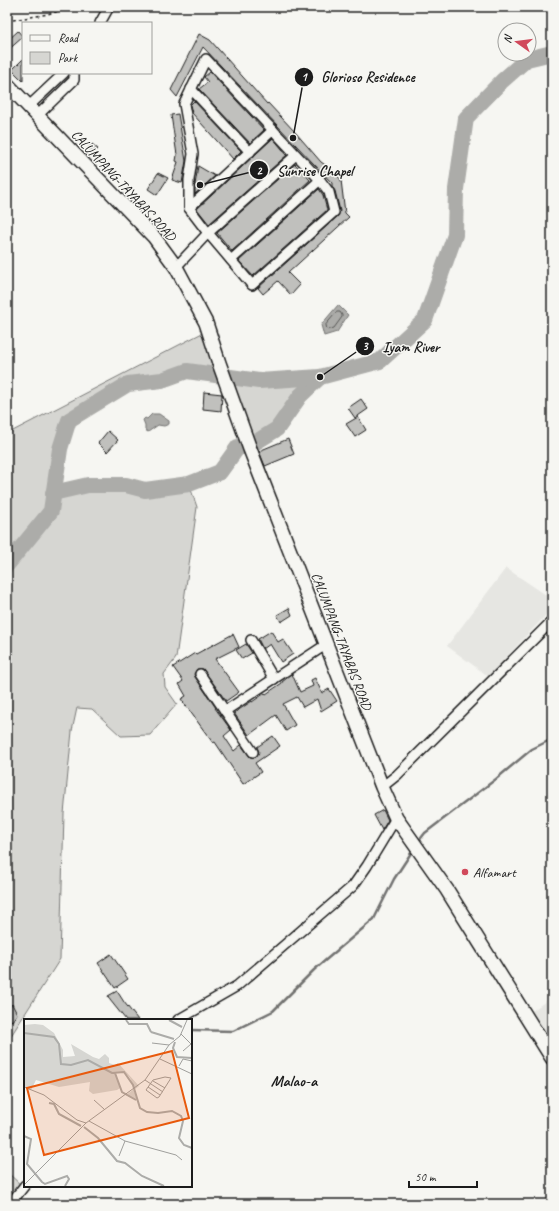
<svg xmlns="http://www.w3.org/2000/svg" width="559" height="1211" font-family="Caveat,sans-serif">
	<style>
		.built { fill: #e6e6e2 }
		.green { fill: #d6d6d2; stroke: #797977 }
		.water { fill: #acaca9; stroke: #727271 }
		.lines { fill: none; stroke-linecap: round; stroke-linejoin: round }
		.shore { stroke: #565654; stroke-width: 1 }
		.stream { stroke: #727271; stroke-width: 2.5 }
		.river { stroke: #acaca9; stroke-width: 16 }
		.building { fill: #c0c0bd; stroke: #1c1c1c }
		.street-casing { stroke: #1c1c1c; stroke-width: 12 }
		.secondary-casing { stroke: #1c1c1c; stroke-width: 16 }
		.path { stroke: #1c1c1c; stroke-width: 1.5; stroke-dasharray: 3 3; stroke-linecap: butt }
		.street { stroke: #f6f6f2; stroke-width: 9 }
		.secondary { stroke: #f6f6f2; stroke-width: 13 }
		.poi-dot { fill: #d1495b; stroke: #f6f6f2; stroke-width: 1.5 }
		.labels { text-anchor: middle; stroke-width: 3; stroke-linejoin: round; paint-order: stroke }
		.street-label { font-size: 14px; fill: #1c1c1c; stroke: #f6f6f2 }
		.poi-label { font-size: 14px; fill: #1c1c1c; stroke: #f6f6f2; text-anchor: start }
		.quarter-label { font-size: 16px; font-weight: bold; fill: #1c1c1c; stroke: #f6f6f2 }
		.inset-river { fill: none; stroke: #acaca9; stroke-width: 2 }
		.inset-road { fill: none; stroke: #9f9f9c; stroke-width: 1 }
		.view { fill: #e8590c; fill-opacity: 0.15; stroke: #e8590c; stroke-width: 2 }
		.inset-edge { fill: none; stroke: #1c1c1c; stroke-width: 2 }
		.leader { fill: none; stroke: #1c1c1c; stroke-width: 1.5 }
		.callout-dot { fill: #1c1c1c; stroke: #f6f6f2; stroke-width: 1.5 }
		.mark-label { font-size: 12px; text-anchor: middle; font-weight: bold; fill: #fff }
		.callout-label { font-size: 15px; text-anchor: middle; font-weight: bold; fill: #1c1c1c; stroke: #f6f6f2; stroke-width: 3; stroke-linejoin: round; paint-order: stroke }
	</style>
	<rect width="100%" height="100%" fill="#f6f6f2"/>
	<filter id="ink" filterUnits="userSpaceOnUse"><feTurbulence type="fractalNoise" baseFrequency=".025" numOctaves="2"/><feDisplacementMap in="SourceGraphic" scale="8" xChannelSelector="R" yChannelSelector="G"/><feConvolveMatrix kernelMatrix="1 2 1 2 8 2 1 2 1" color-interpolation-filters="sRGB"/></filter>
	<g filter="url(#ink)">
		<g class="built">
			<polygon points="506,568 552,599 552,609 488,676 447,646"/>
			<polygon points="552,997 552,1043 532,1011"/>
		</g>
		<g class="green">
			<polygon points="208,330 224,376 259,381 320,377 300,396 277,429 248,447 223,376 187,371 162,380 128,384 69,420 60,449 53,493 88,485 126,485 145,490 189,484 197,507 176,658 164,674 165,687 177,704 150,735 121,736 92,709 77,708 72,731 64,814 60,959 7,1042 7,434"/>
			<polygon points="7,1172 23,1187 7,1204"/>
		</g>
		<g class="water">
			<polygon points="338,305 348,315 337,332 324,336 321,325"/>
			<polygon points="152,414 159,414 169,421 169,424 164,426 158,425 148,432 145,430 145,425 143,420 145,418 147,419"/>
		</g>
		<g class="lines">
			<polygon class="shore" points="337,312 340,312 342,315 342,317 334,328 327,330 326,325"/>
			<g class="stream">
				<polyline points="418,842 425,833 496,779 532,749 552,739"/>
				<polyline points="191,1030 233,1031 273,1011 314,970 374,919 394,879 413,850"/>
			</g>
			<g class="river">
				<polyline points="53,493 88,485 126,485 145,490 189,484 220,472 238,447 248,447 277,429 300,396 320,377"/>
				<polyline points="7,565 51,511 60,449 69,420 128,384 162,380 187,371 259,381 320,377 380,361 425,320 455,235 456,189 466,118 502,81 527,59 552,53"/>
			</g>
		</g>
		<g class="building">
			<polygon points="18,31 23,37 7,51 7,41"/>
			<polygon points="199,34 210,40 267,104 268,103 295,132 321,162 331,169 341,180 345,213 349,217 288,273 300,285 291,295 278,281 263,294 258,288 338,216 340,211 335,191 332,186 332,183 203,47 177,97 171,90"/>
			<polygon points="23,59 23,81 12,70"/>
			<polygon points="210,72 264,130 250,143 199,89 208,82 204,77"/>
			<polygon points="194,101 241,151 233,159 192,113 190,105"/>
			<polygon points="178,114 186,161 182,183 172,180 178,162 176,161 177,155 171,115"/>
			<polygon points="273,138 287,155 209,224 197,209"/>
			<polygon points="92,144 98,149 89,157 84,152"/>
			<polygon points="295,164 310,180 232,251 217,233"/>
			<polygon points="198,166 215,176 195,194 195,185"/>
			<polygon points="158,173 168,178 157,195 148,189"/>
			<polygon points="319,189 323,195 327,210 253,276 239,261"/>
			<polygon points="204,392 222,394 221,411 203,409"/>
			<polygon points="361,399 368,409 355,418 348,408"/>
			<polygon points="358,417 366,430 355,437 346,424"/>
			<polygon points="108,431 118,440 107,452 98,443"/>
			<polygon points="288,439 294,454 265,466 259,451"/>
			<polygon points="289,608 292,615 281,622 277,615"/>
			<polygon points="271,631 278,642 283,639 293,654 281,662 270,644 263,649 258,639"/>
			<polygon points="233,634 239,647 215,659 239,692 226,701 203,669 197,669 194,674 195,677 216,708 215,708 231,730 224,736 234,751 241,745 250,757 256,757 259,752 257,747 273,736 280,746 255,763 261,772 243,784 215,742 213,743 181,699 186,696 179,684 183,681 173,667 195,653 196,654"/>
			<polygon points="246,644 252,653 242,659 236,650"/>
			<polygon points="292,674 300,692 313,686 311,680 315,678 322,693 329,689 337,701 321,711 317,699 303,707 297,697 283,704 295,725 286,731 276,715 249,735 234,713 252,701 252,702 265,693 266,694 282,683 282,682"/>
			<polygon points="383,810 388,820 382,830 374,815"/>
			<polygon points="111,954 128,979 115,988 98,963"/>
			<polygon points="117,991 124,1002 138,1020 126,1020 110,1000 108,996"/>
			<polygon points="12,1004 17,1014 12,1021 7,1018 7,1011"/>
		</g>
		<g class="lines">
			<defs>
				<g id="street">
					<polyline points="100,23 109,7"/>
					<polygon points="206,59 320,180 329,192 334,212 252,285 208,233 189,208 189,180 193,154 184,104"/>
					<polyline points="191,89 250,152"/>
					<polyline points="29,106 64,73"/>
					<polyline points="38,115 74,80 74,73"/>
					<polyline points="189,208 273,130"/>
					<polyline points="231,260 320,180"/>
					<polyline points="176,267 208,233 296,155"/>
					<polyline points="251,640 274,679"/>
					<polyline points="200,674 253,752"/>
					<polyline points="225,711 327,644"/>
					<polyline points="382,787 397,775 552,621"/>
					<polyline points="178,1020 237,986 353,886 367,866 396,818"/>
					<polyline points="10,1204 25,1185"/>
				</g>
				<polyline id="secondary" points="7,84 154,237 176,267 206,323 219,363 250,449 382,787 396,818 447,890 552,1058"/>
			</defs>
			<use href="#street" class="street-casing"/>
			<use href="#secondary" class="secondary-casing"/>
			<polyline class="path" points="7,21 48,14 73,7"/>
			<use href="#street" class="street"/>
			<use href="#secondary" class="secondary"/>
		</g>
	</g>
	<circle class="poi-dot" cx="465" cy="872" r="4"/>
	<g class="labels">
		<g class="street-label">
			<text transform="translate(124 185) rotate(47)" y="5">CALUMPANG-TAYABAS ROAD</text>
			<text transform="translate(342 641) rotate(69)" y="5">CALUMPANG-TAYABAS ROAD</text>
		</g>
		<g class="poi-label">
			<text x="473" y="877">Alfamart</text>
		</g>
		<g class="quarter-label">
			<text x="294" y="1086">Malao-a</text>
		</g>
	</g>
	<g transform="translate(24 1019)">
		<rect width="168" height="168" fill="#f6f6f2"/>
		<path d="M 11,5 L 19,6 L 30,14 L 39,31 L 39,38 L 51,37 L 47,25 L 69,38 L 75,40 L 81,35 L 85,39 L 85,44 L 91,46 L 94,44 L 115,67 L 110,71 L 113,82 L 102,76 L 110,70 L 106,59 L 100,53 L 91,54 L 96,69 L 93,71 L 69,75 L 65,72 L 66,63 L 35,68 L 12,61 L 7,71 L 0,68 L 0,6 Z" fill="#d6d6d2"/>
		<path class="inset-river" d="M 102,1 L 105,5 L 123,5 L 127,13M 145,1 L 158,8M 127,13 L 150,20M 0,14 L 30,18 L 35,25 L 37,45 L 47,46 L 64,41 L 88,54 L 100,53 L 109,66 L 116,89 L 123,93 L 134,94 L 148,92 L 157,97 L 159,102 L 155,119 L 160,126 L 168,129M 151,23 L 149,29 L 153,38 L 168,39M 91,54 L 98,73 L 112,81M 25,84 L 30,85 L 35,95 L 57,107M 60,108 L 74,119 L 93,142 L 101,144 L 118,157 L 140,167M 0,117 L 7,120 L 3,145 L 18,163 L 21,165 L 43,157 L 45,160 L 41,167"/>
		<path class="inset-road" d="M 157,15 L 167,25 L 159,32M 128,24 L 145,26M 136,40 L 168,55M 155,47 L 159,40 L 168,42M 141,58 L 147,59 L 135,78 L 133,79 L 122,71 L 129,61 ZM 121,61 L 139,73M 129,62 L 141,69M 0,68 L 20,76 L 53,101 L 62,104M 124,68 L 136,76M 70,81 L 80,90M 65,102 L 101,122 L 152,136 L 158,141M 95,137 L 101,122M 0,166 L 62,104 L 121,61 L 145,26 L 156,17 L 163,1"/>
		<path class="view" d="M 148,32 L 165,99 L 20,136 L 3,69 Z"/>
		<rect width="168" height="168" class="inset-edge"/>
	</g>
	<path class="leader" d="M293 138L304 77M200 185L259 170M320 377L365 346"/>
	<g class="callout-dot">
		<circle cx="293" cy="138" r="4"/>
		<circle cx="200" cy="185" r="4"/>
		<circle cx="320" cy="377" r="4"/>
		<circle cx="304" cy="77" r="10"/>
		<circle cx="259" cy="170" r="10"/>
		<circle cx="365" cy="346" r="10"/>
	</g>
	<g class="mark-label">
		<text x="304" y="81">1</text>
		<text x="259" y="175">2</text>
		<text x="365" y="350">3</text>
	</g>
	<g class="callout-label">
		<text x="368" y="82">Glorioso Residence</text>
		<text x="315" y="176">Sunrise Chapel</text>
		<text x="411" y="352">Iyam River</text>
	</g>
	<rect width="559" height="1211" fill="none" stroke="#f6f6f2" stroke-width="24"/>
	<rect x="12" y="12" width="535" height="1187" fill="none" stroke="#1c1c1c" stroke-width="1.5" filter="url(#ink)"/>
	<rect x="22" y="22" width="130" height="52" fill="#f6f6f2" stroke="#9f9f9c"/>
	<rect x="30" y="35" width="20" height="6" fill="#f6f6f2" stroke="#9f9f9c"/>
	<text x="58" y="42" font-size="12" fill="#1c1c1c">Road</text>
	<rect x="30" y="52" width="20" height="12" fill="#d6d6d2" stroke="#9f9f9c"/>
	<text x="58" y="62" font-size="12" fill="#1c1c1c">Park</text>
	<g transform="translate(517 42) rotate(284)"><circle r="19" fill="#f6f6f2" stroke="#9f9f9c"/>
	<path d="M0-3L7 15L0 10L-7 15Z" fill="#d1495b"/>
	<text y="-6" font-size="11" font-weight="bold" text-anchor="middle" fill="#1c1c1c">N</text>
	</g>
	<path d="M409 1181v6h68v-6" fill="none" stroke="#1c1c1c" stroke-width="2"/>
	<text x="415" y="1181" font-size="12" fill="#1c1c1c" stroke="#f6f6f2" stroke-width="3" paint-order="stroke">50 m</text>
</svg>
